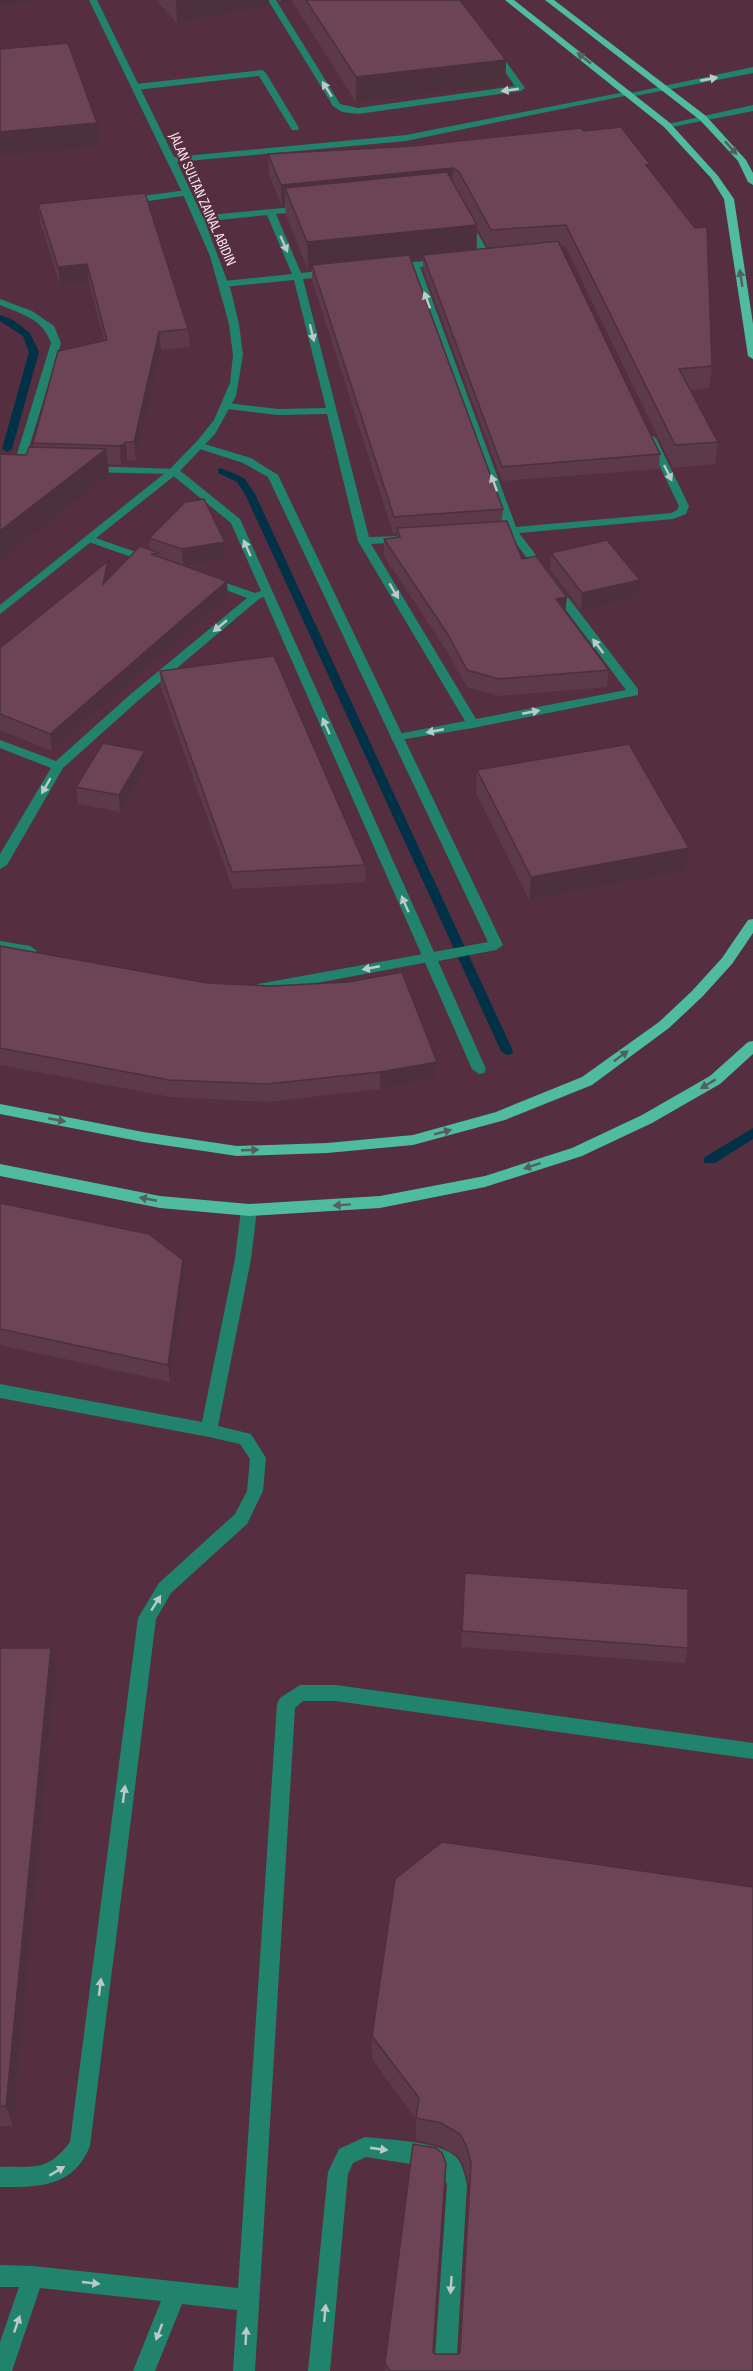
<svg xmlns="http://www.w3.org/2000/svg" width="753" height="2371" font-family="'Sofia Sans Condensed',sans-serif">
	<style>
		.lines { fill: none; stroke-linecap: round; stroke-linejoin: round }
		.stream { fill: #013146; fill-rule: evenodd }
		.service { fill: #22836d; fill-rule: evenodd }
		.minor { fill: #22836d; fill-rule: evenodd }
		.tertiary { fill: #22836d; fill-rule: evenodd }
		.primary { fill: #4fbb9f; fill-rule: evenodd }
		.wall { fill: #5d3a49; fill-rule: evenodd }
		.shaded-wall { fill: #4c303c }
		.building { fill: #6c4455; stroke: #4c303c; stroke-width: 1.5 }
		.oneway { fill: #536061 }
		.oneway2 { fill: #bbcac9 }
		.labels { text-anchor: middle; stroke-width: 4.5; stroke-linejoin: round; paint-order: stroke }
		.far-street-label { font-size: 15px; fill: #fde9f0; stroke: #552f3f }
	</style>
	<rect width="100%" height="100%" fill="#552f3f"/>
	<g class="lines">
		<g class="stream">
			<polygon points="0,315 13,320 30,333 39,352 12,449 7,452 2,449 29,352 23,336 0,321"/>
			<polygon points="221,468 244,478 255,494 513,1051 512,1054 507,1055 501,1051 245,494 237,482 218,473 218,469"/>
			<polygon points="753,1128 753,1139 715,1163 705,1163 703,1160 705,1157"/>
		</g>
		<g class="service">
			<polygon points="268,0 276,0 340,104 358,108 515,86 490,51 494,49 497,49 525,88 521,91 358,114 342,112 333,106"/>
			<polygon points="262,70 266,73 299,128 298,130 292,130 259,76 136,90 132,87 136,84"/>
			<polygon points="187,190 192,193 190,195 127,204 122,201 127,198"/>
			<polygon points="304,206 307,207 307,211 276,214 301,273 330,270 335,273 330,276 303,279 369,537 403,536 409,539 403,542 371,544 476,719 626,690 509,534 493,535 487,532 489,530 505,528 410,268 393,270 388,267 393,264 444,259 449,262 444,265 420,267 516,527 671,513 677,510 679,506 646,438 651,435 656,438 689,506 686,514 673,519 519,533 638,689 638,695 473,728 393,741 391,738 393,735 465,721 358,541 327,414 278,415 227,409 222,406 227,403 278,409 326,408 294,280 224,287 219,284 224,281 292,274 267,215 199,222 194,219 199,216"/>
			<polygon points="465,223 473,225 491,257 489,259 481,257 463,225"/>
			<polygon points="90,536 156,559 158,561 152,564 148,563 86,541 86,537"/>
			<polygon points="209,577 255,593 267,589 273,592 259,599 140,699 63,768 7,865 0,869 0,854 51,768 0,748 0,740 56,761 132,693 247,598 205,582 205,578"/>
			<polygon points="0,941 30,946 37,951 30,956 0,951"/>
			<polygon points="429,953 434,955 436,958 434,961 258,994 251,989 258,984"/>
			<path d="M 249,1204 L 254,1206 L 257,1210 L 251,1259 L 218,1426 L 251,1434 L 266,1458 L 263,1491 L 247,1524 L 171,1593 L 156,1619 L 90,2146 C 73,2188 39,2187 0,2187 L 0,2167 C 35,2166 47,2172 70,2142 L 138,1618 L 159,1583 L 235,1514 L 247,1491 L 250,1459 L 240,1444 L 209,1437 L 0,1398 L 0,1384 L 202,1422 L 235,1259 L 241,1210 L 244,1206 Z"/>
			<polygon points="300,1685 336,1685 753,1743 753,1759 336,1701 303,1701 295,1708 255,2371 233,2371 237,2310 182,2304 155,2371 133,2371 161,2301 40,2288 12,2371 0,2371 0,2342 19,2287 0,2287 0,2265 33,2266 238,2288 277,1704 280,1698"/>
			<path d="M 365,2137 C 389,2140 441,2141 457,2158 C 463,2165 465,2177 467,2185 L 456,2371 L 434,2371 L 447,2185 L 443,2174 L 436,2168 L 366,2157 L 353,2163 L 348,2174 L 330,2371 L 308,2371 L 328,2172 L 339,2149 Z"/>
		</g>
		<g class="minor">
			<polygon points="753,67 753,73 630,97 626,94"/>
			<polygon points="753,105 753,111 667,128 663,125"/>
			<path d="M 0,299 L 32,311 L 54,326 L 61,343 L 24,464 L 30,467 L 25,470 L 14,469 L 13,467 L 51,343 C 43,319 22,314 0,305 Z"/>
			<polygon points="201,443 251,458 278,475 503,945 496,950 438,961 486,1069 484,1073 479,1074 472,1069 231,523 171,474 88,472 83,469 88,466 178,469 240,519 434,952 488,942 268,477 243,463 197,448 197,444"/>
		</g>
		<polygon class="tertiary" points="89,0 97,0 174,157 406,135 630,91 634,94 406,141 177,162 205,222 231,291 239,324 243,355 236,396 215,434 178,473 0,614 0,605 170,469 198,440 214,420 230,383 233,355 229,324 210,256 181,190"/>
		<g class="primary">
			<polygon points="505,0 514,0 670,123 718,176 734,199 753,324 753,359 748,356 724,199 711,178 664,127"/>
			<polygon points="545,0 554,0 706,116 746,160 753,173 753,185 748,182 738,161 700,120"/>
			<polygon points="753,919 753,933 732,964 702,997 669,1028 592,1085 505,1120 413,1145 327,1153 237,1156 143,1142 0,1114 0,1104 143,1132 237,1146 327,1143 413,1135 496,1112 582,1077 659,1022 692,991 722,958 748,920"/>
			<polygon points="753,1041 753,1054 720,1084 652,1123 582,1156 485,1187 380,1208 249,1216 160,1208 0,1176 0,1164 160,1196 249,1204 380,1196 485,1176 572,1148 642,1115 710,1076 748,1042"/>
		</g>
	</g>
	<g class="wall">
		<polygon points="156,0 269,0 269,6 177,23"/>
		<polygon points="278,0 460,0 506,60 505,85 356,102 292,1 281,3"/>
		<path d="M 584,131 L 649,169 L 712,366 L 709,388 L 690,390 L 718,442 L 715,464 L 673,468 L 565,246 L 560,246 L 660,454 L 659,469 L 502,481 L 423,269 L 423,258 L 410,260 L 503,509 L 502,521 L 522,559 L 567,597 L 565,611 L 609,670 L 607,687 L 499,696 L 467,687 L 446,650 L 384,556 L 384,539 L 397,538 L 397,533 L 393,533 L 312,280 L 312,270 L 308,270 L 286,215 L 285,205 L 282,206 L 269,175 L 268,154 L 413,146 ZM 477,228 L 488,248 L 477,250 Z"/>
		<polygon points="38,204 188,329 190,347 161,350 136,461 127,460 121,465 108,464 109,475 26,455 33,447 33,443 104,340 89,282 60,285 40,222"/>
		<polygon points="149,538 225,542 226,559 184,566 228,598 52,751 0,730 0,648 150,550"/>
		<polygon points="551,553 640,580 638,597 581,610 550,569"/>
		<polygon points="160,671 365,865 366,882 233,889 161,688"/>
		<polygon points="145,751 146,768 120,812 78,804 76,787"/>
		<polygon points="477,770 689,848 686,871 529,900 476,793"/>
		<polygon points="0,946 437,1062 436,1079 380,1089 268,1102 171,1097 0,1065"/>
		<polygon points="0,1203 185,1276 170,1382 0,1345"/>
		<polygon points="465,1573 688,1648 685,1663 461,1647"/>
		<polygon points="0,1648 56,1672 13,2126 0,2126"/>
		<polygon points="372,2036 753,2371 385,2371 385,2363 433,2352 435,2354 458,2354 459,2353 469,2185 464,2167 458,2156 440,2146 416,2140 416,2119 372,2059"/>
	</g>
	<g class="shaded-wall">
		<polygon points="0,0 46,0 0,6"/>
		<polygon points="176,0 269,0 269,6 177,23"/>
		<polygon points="281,0 292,0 292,1 281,3"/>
		<polygon points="506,60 505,85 356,102 356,77"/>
		<polygon points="97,123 99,146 1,156 0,132"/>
		<polygon points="453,168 452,189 285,188 285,205 282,206 281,185"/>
		<polygon points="477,225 476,253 423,255 423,258 314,269 312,265 312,270 308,270 307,242"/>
		<polygon points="87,264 89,282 60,285 58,267"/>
		<polygon points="159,332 161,350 136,461 134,442"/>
		<polygon points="126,442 127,460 121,465 120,446"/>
		<polygon points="106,449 109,475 0,560 0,531"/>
		<polygon points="225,542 226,559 183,566 182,549"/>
		<polygon points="108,561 110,577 103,584"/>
		<polygon points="640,580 638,597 581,610 582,593"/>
		<polygon points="227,581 228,598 52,751 50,734"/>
		<polygon points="567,597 565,613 556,599"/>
		<polygon points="145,751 146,768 120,812 119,795"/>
		<polygon points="689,848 686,871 529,900 531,877"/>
		<polygon points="437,1062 436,1079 380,1089 380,1072"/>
		<polygon points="183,1260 185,1276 170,1382 168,1365"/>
		<polygon points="51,1648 56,1672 13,2126 6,2106"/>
	</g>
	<g class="building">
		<polygon points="306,0 460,0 506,60 356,77"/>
		<polygon points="68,43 97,123 0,132 0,49"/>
		<polygon points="621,127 650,164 646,165 695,228 707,227 712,366 679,369 718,442 675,445 566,225 491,230 459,172 453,168 281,185 268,154 413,146 581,128 584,131"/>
		<polygon points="447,172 477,225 307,242 285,188"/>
		<polygon points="145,193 188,329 159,332 134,442 126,442 120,446 33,443 58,351 107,340 87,264 58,267 38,204"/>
		<polygon points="558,241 660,454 502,467 423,255"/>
		<polygon points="409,255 503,509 394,517 312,265"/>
		<polygon points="29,447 106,449 0,531 0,454 26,455"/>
		<polygon points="204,499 225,542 182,549 149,538 185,502"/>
		<polygon points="507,521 522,559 536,556 567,597 556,599 609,670 499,679 467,670 447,633 384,539 400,537 397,528"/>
		<polygon points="607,540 640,580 582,593 551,553"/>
		<polygon points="140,546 159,553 151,554 227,581 50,734 0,714 0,648 108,561 103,584"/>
		<polygon points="274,656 365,865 232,872 160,671"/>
		<polygon points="103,743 145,751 119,795 76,787"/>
		<polygon points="629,744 689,848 531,877 477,770"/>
		<polygon points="0,946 207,983 272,986 348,982 402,972 437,1062 380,1072 267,1084 169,1080 0,1048"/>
		<polygon points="0,1203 149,1234 183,1260 168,1365 0,1329"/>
		<polygon points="465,1573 688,1589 688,1648 462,1631"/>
		<polygon points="0,1648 51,1648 6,2106 0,2106"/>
		<polygon points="442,1842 753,1887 753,2371 390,2371 385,2363 413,2144 436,2148 442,2153 446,2163 433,2352 435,2354 458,2354 460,2352 471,2163 466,2145 460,2134 441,2123 416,2118 419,2098 372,2036 395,1879"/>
	</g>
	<defs><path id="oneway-solid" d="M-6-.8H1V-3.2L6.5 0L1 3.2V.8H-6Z" transform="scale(1.5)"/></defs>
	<g class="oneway">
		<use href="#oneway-solid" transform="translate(584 58) rotate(-142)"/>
		<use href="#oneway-solid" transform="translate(731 148) rotate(48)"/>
		<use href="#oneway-solid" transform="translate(741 278) rotate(-99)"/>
		<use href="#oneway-solid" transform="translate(621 1056) rotate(-36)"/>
		<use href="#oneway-solid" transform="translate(708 1084) rotate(149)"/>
		<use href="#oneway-solid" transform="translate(57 1120) rotate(11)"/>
		<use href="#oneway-solid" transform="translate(443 1132) rotate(-15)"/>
		<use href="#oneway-solid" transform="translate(250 1150) rotate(-2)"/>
		<use href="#oneway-solid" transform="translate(532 1166) rotate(162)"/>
		<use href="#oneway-solid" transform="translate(148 1199) rotate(-169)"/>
		<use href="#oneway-solid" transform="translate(342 1205) rotate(176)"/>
	</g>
	<g class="oneway2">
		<use href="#oneway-solid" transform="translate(709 79) rotate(-11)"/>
		<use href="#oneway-solid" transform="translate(327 89) rotate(-122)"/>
		<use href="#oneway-solid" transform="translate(510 90) rotate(172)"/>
		<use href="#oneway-solid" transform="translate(284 244) rotate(66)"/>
		<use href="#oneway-solid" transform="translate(427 300) rotate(-110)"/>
		<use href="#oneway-solid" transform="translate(312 333) rotate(76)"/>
		<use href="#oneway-solid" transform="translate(668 473) rotate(64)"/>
		<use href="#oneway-solid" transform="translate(494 483) rotate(-110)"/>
		<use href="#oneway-solid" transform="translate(247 548) rotate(-114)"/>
		<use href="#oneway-solid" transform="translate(394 591) rotate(59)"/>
		<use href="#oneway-solid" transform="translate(220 626) rotate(140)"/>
		<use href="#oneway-solid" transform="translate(598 646) rotate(-127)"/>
		<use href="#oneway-solid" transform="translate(531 712) rotate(-11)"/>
		<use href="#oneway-solid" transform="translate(326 726) rotate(-114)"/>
		<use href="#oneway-solid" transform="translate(435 731) rotate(169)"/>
		<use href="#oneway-solid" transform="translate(46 786) rotate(120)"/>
		<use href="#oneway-solid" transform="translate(405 904) rotate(-114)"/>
		<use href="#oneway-solid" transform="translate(371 968) rotate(169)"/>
		<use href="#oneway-solid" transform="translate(156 1603) rotate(-58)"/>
		<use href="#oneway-solid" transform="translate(124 1794) rotate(-83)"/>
		<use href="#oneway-solid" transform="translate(100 1987) rotate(-83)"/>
		<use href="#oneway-solid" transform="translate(379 2149) rotate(8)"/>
		<use href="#oneway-solid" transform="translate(57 2171) rotate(-31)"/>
		<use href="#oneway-solid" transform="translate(91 2283) rotate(6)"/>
		<use href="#oneway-solid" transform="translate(451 2285) rotate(94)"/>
		<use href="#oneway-solid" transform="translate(325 2313) rotate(-85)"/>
		<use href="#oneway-solid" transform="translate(17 2324) rotate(-71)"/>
		<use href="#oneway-solid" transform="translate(159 2332) rotate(111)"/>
		<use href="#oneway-solid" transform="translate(246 2336) rotate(-87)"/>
	</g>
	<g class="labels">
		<g class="far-street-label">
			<text transform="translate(203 199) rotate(66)" y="5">JALAN SULTAN ZAINAL ABIDIN</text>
		</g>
	</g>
</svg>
